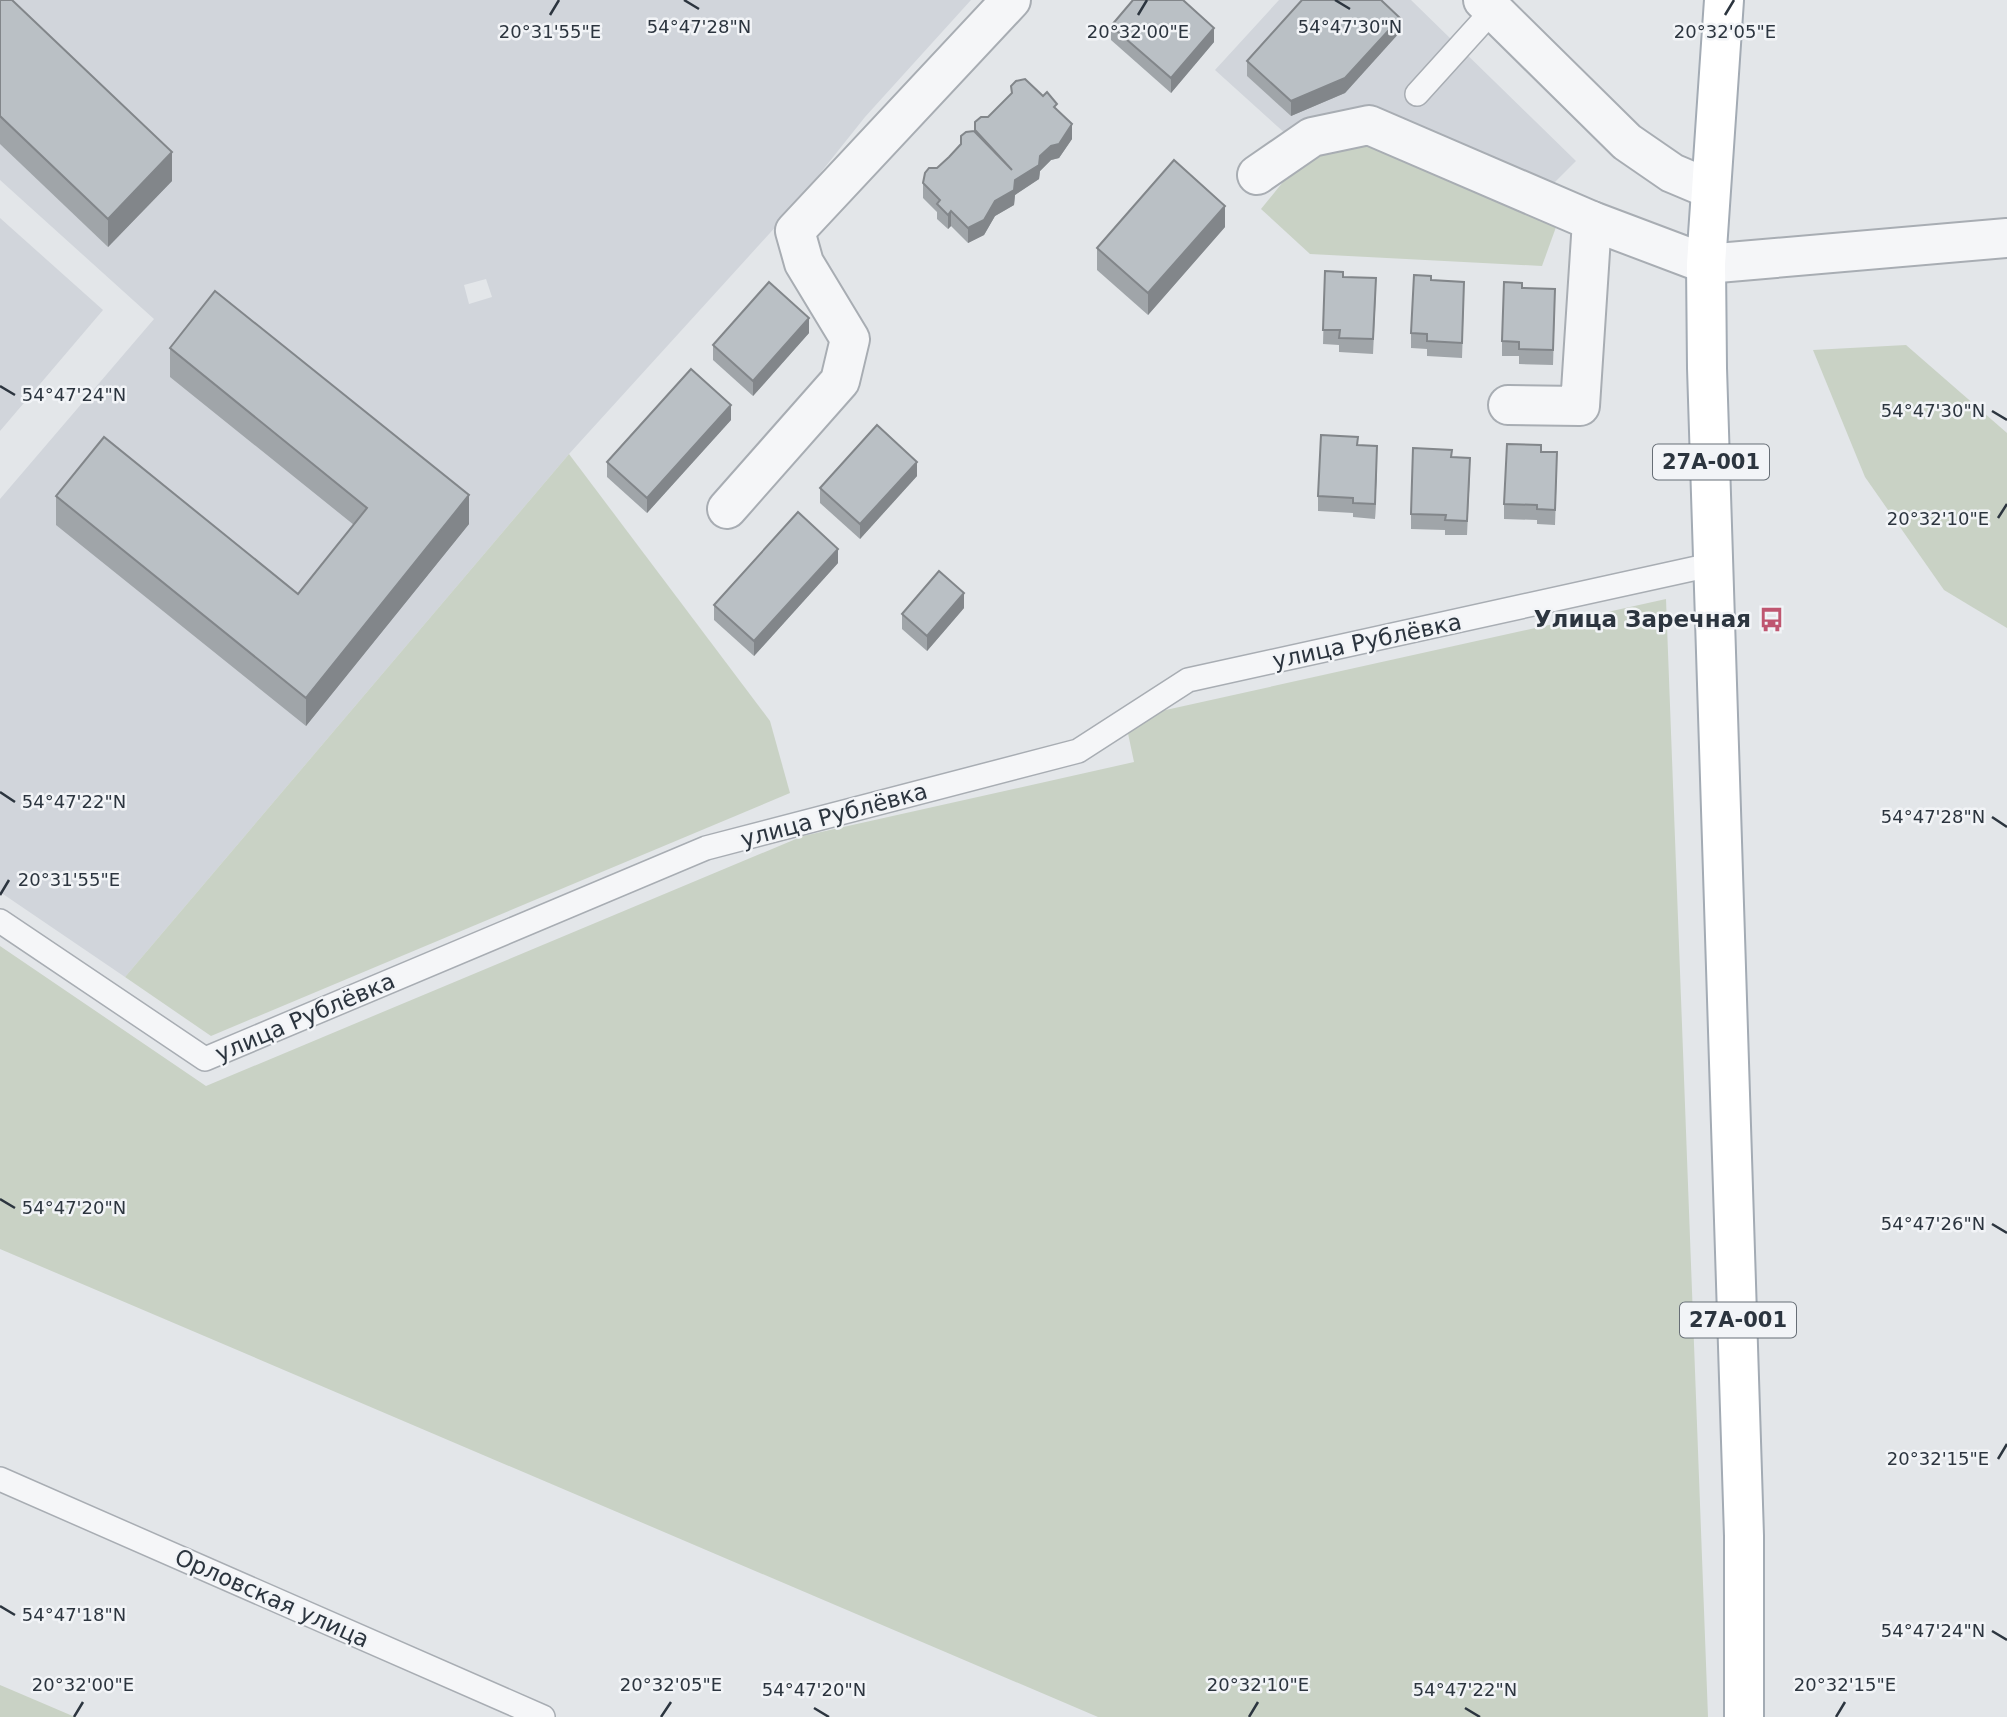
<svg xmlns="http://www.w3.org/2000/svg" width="2007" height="1717" font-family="'DejaVu Sans',sans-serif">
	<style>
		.built { fill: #d1d5db; fill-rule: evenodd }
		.green { fill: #c9d2c5 }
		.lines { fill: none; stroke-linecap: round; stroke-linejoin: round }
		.service-casing { stroke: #a8adb3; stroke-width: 26 }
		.minor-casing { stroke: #a8adb3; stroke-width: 42 }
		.tertiary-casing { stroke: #a8adb3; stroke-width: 42 }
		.primary-casing { stroke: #a3abb4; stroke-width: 42 }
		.service { stroke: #f5f6f8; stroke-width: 23 }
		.minor { stroke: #f5f6f8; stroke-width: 38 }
		.tertiary { stroke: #f5f6f8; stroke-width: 38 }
		.primary { stroke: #fff; stroke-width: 38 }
		.wall { fill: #a0a5a9 }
		.shaded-wall { fill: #82868a }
		.building { fill: #bac0c5; stroke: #82868a; stroke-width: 2 }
		.ticks { fill: none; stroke: #2c353f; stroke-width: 2.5 }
		.labels { text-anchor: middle; stroke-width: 5; stroke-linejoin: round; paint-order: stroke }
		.shield { fill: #f2f4f7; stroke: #676e76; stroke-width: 2 }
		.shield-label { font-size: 21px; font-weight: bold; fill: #2c353f }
		.poi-label { font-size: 23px; font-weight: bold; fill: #2c353f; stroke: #f2f4f7; text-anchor: end }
		.street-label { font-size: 23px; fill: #2c353f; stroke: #f2f4f7 }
		.ticks-label { font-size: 18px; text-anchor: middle; fill: #2c353f; stroke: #f2f4f7; stroke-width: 5; stroke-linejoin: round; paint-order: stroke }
	</style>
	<rect width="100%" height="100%" fill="#e3e6e9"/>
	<g class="built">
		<path d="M 0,0 L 971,0 L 865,117 L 790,211 L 569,454 L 125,977 L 0,892 L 0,499 L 154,319 L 0,180 ZM 486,279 L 492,297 L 469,304 L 464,285 Z"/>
		<polygon points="1279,0 1411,0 1576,161 1551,186 1364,106 1287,135 1215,70"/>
		<polygon points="0,218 103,310 0,431"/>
	</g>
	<g class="green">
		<polygon points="1362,142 1560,216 1542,266 1310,254 1261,209 1291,172 1321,150"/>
		<polygon points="1906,345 2007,433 2007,628 1944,590 1865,477 1813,350"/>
		<polygon points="569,454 770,721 790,793 211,1036 125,977"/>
		<polygon points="1666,599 1708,1717 1098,1717 0,1249 0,946 206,1086 803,836 1134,762 1125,719"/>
		<polygon points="0,1685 75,1717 0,1717"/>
	</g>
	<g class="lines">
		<defs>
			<g id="service">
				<polyline points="1417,94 1493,10"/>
				<polyline points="0,921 205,1059 706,848 1078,751 1188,680 1715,564"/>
				<polyline points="0,1479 543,1717"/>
			</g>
			<g id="minor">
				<polyline points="1483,0 1627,142 1672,173 1710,189"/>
				<polyline points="1257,175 1312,137 1369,125 1592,221 1706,264"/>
				<polyline points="1508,405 1580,406 1592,221"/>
				<polyline points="727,509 840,381 850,339 804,263 795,231 1011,0"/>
			</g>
			<polyline id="tertiary" points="1706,264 2007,238"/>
			<polyline id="primary" points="1724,0 1706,264 1707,368 1744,1536 1744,1717"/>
		</defs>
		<use href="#service" class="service-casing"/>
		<use href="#minor" class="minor-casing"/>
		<use href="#tertiary" class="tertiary-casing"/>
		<use href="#primary" class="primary-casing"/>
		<use href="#service" class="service"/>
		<use href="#minor" class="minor"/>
		<use href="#tertiary" class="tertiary"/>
		<use href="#primary" class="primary"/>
	</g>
	<g class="wall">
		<polygon points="0,0 172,181 108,247 0,144"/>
		<polygon points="1111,26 1214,42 1171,93 1111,40"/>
		<polygon points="1400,32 1345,93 1291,116 1247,76 1247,61"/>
		<polygon points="1057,111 1072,139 1059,158 1051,160 1040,171 1039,179 1015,195 1014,205 995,216 984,235 968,243 951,226 948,229 937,219 937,212 923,198 923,183 975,132 975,122 988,117"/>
		<polygon points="1225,227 1148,315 1097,270 1097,248"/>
		<polygon points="1325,271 1343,277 1376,292 1373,354 1339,352 1339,345 1323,344"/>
		<polygon points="1431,280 1464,297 1462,358 1427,356 1427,349 1411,348 1411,333"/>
		<polygon points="1522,288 1555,303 1553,365 1519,364 1519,356 1502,356 1502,341"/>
		<polygon points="809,333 753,396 713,360 713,345"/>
		<polygon points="170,348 469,524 306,726 56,525 56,496 298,594 354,525 170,377"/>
		<polygon points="731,420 647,513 607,477 607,462"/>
		<polygon points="1358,445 1377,460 1375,519 1353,517 1353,513 1318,511 1318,496"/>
		<polygon points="1541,452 1557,467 1555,525 1537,524 1537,520 1504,519 1504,504"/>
		<polygon points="1452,457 1470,473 1467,535 1445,535 1445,530 1411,529 1411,514"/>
		<polygon points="917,476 860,539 820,503 820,488"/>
		<polygon points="838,563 754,656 714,620 714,605"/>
		<polygon points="964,608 927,651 902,629 902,614"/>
	</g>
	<g class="shaded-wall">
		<polygon points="1400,18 1400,32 1345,93 1291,116 1291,101"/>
		<polygon points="1214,28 1214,42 1171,93 1171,78"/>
		<polygon points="1072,124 1072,139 1059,158 1051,160 1040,171 1039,179 1015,195 1014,205 995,216 984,235 968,243 968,228"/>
		<polygon points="172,152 172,181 108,247 108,219"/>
		<polygon points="1225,206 1225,227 1148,315 1148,293"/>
		<polygon points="951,211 951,226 948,229 948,215"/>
		<polygon points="809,318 809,333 753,396 753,381"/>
		<polygon points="731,405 731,420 647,513 647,498"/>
		<polygon points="1377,446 1377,460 1375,519 1375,504"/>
		<polygon points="917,462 917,476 860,539 860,524"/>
		<polygon points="469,495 469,524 306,726 306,698"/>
		<polygon points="838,549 838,563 754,656 754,641"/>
		<polygon points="964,593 964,608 927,651 927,636"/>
	</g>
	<g class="building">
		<polygon points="0,0 12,0 172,152 108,219 0,116"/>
		<polygon points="1133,0 1183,0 1214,28 1171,78 1111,26"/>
		<polygon points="1302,0 1381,0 1400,18 1345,78 1291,101 1247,61"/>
		<polygon points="1025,79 1043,96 1047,92 1057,104 1054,107 1072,124 1059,144 1051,146 1040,156 1039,165 1015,180 1014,190 995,201 984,220 968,228 951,211 948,215 937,204 940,200 923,183 925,173 929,168 937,168 949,157 961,144 961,136 966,132 974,131 1012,170 975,130 975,122 981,117 988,117 1012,93 1011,86 1016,81"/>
		<polygon points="1174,160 1225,206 1148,293 1097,248"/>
		<polygon points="1325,271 1343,272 1343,277 1376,278 1373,339 1339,338 1340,330 1323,330"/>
		<polygon points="1414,275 1431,276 1431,280 1464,282 1462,343 1427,341 1427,334 1411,333"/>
		<polygon points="769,282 809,318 753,381 713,345"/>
		<polygon points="1504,282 1522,283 1522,288 1555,289 1553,350 1519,349 1519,342 1502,341"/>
		<polygon points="215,291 469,495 306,698 56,496 104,437 298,594 367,508 170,348"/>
		<polygon points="691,369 731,405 647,498 607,462"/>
		<polygon points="877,425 917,462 860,524 820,488"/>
		<polygon points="1321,435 1358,437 1357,445 1377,446 1375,504 1353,503 1353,498 1318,496"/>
		<polygon points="1507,444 1541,445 1541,452 1557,452 1555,510 1537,509 1537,505 1504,504"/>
		<polygon points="1413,448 1452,450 1451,457 1470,458 1467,521 1445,520 1446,515 1411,514"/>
		<polygon points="798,512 838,549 754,641 714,605"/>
		<polygon points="939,571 964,593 927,636 902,614"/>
	</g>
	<path class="ticks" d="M 684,0 L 699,9M 1335,0 L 1350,9M 550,15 L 559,0M 1138,15 L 1147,0M 1725,15 L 1734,0M 0,386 L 15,395M 1992,411 L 2007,420M 1998,518 L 2007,504M 0,792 L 15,802M 1992,817 L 2007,827M 0,895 L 9,880M 0,1199 L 15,1208M 1992,1224 L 2007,1233M 1998,1459 L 2007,1444M 0,1606 L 15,1615M 1992,1631 L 2007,1640M 814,1708 L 829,1717M 1465,1708 L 1480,1717M 74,1717 L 83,1702M 661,1717 L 671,1702M 1249,1717 L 1258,1702M 1836,1717 L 1845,1702"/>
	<defs>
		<symbol id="bus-bare" viewBox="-9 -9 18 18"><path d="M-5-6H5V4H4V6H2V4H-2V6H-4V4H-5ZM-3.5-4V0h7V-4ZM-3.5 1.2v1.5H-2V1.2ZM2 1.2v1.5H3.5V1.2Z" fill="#bf5670" stroke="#f2f4f7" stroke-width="2.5" paint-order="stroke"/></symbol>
	</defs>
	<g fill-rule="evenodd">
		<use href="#bus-bare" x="1754" y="602" width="35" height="35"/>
	</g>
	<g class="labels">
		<g class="shield">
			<rect x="1653" y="444.5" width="116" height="35" rx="5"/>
			<rect x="1680" y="1302.5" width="116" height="35" rx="5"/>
		</g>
		<g class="shield-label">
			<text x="1711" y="469">27А-001</text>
			<text x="1738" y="1327">27А-001</text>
		</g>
		<g class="poi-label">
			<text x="1751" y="627">Улица Заречная</text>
		</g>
		<g class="street-label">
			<text transform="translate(1367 641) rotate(-12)" y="8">улица Рублёвка</text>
			<text transform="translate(834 815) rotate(-15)" y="8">улица Рублёвка</text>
			<text transform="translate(305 1017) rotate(-23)" y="8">улица Рублёвка</text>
			<text transform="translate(272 1598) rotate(24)" y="8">Орловская улица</text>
		</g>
	</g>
	<g class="ticks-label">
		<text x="699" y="33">54°47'28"N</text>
		<text x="1350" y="33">54°47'30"N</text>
		<text x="550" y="38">20°31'55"E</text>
		<text x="1138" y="38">20°32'00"E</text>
		<text x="1725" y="38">20°32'05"E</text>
		<text x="74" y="401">54°47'24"N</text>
		<text x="1933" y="417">54°47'30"N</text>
		<text x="1938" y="525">20°32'10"E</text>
		<text x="74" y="808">54°47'22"N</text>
		<text x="1933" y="823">54°47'28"N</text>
		<text x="69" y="886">20°31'55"E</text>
		<text x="74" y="1214">54°47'20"N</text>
		<text x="1933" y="1230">54°47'26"N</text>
		<text x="1938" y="1465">20°32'15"E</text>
		<text x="74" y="1621">54°47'18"N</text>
		<text x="1933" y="1637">54°47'24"N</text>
		<text x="83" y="1691">20°32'00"E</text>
		<text x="671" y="1691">20°32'05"E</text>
		<text x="1258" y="1691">20°32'10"E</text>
		<text x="1845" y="1691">20°32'15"E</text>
		<text x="814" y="1696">54°47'20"N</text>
		<text x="1465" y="1696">54°47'22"N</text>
	</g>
</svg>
